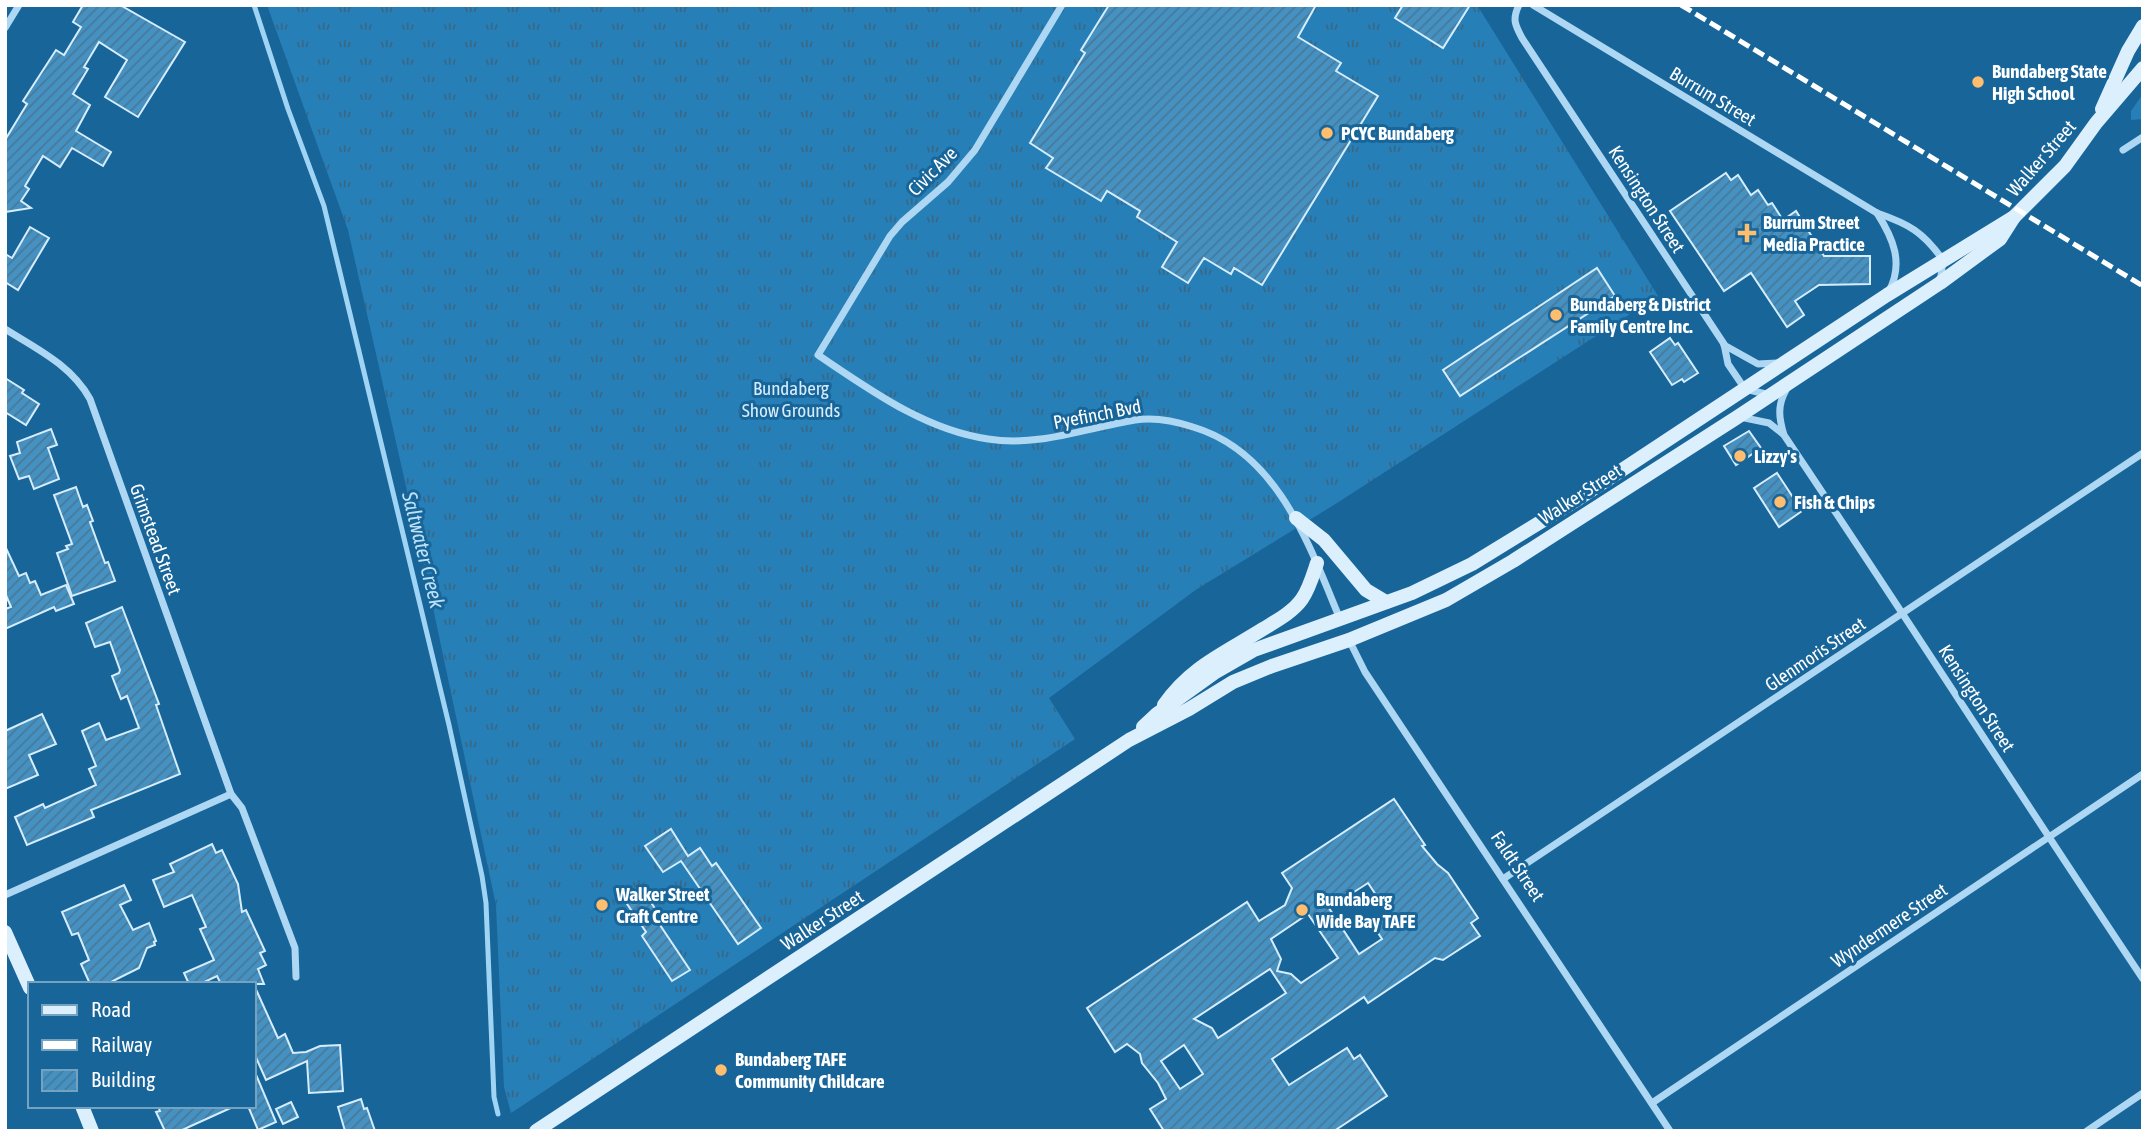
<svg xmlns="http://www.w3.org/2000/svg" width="2148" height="1136" font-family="'Asap Condensed',sans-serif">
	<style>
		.grass { fill: url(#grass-tufts) }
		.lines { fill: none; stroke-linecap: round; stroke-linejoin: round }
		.stream { stroke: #a0d4f4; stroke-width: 5 }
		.building { fill: url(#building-hatch); stroke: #d5edfc; stroke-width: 2; fill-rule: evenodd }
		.street { stroke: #add7f2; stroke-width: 7 }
		.secondary { stroke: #dceffc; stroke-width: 14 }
		.rail { stroke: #fff; stroke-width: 5; stroke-dasharray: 12 5; stroke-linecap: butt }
		.poi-dot { fill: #ffbe6e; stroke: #18659a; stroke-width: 2.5 }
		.labels { text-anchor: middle; stroke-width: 6; stroke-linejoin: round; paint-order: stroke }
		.poi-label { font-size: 19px; font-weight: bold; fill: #fff; stroke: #18659a; text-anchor: start }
		.street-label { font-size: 19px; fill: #fff; stroke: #18659a }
		.park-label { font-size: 19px; fill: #d5edfc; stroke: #18659a }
		.water-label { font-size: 21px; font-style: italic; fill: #bde2f8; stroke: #18659a }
	</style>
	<defs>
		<pattern id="grass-tufts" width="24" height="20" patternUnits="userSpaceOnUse" patternTransform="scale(1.75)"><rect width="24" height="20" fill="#277fb7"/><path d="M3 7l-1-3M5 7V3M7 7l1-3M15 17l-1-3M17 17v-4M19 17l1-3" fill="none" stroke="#386887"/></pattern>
		<pattern id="building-hatch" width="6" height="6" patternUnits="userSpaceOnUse" patternTransform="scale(1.75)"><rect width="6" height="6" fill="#4591c2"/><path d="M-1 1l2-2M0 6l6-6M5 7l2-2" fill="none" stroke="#477999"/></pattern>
	</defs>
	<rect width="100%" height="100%" fill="#18659a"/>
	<g class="grass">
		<polygon points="267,5 1477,5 1658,296 1337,503 1197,589 1049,698 1075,739 511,1113 504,1087 496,905 425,570 348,230"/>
		<polygon points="2143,94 2143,119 2131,120 2131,111"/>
	</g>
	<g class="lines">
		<polyline class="stream" points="254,5 288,109 324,206 449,725 482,876 486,903 494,1097 498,1114"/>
	</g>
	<g class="building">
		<polygon points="83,5 120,5 185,42 138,117 105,97 127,60 99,42 84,67 88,69 73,94 90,105 76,131 111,152 103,166 72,148 60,167 43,156 25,186 29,189 21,201 31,208 5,212 5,140 27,104 23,101 56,50 64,55 81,27 73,22"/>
		<polygon points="1109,5 1316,5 1298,37 1341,63 1336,71 1378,96 1262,285 1234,268 1231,274 1204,258 1188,283 1162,267 1177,242 1137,217 1140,211 1107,191 1101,201 1046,168 1053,158 1030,143 1085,53 1081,50"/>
		<polygon points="1403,5 1470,5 1443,48 1395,18"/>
		<polygon points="1726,173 1731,180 1738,175 1751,195 1758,190 1768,205 1772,203 1783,220 1796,211 1824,256 1870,256 1870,284 1819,285 1795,301 1804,315 1787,327 1751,273 1724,291 1670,211"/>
		<polygon points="30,227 49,238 18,290 5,282 5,254 12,258"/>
		<polygon points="1597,268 1615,296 1460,396 1443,370"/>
		<polygon points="1670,338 1675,345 1678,343 1698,373 1684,382 1682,379 1672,385 1650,352"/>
		<polygon points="5,378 24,390 22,393 39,404 26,425 5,412"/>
		<polygon points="51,429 57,445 48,448 59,479 34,489 29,476 19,479 10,456 20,453 17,442"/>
		<polygon points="1749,431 1761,448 1736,465 1724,446"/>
		<polygon points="1777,473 1802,511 1779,527 1754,488"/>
		<polygon points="76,487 83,507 87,505 93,521 90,522 105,563 108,562 115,581 72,596 57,553 68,549 66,546 72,544 54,495"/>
		<polygon points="5,546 19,576 26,573 30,583 35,581 41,595 66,585 74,604 56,611 54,607 5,629 5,609 11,607 5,593"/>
		<polygon points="122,607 159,704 156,705 180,774 91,810 94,817 27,845 15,817 43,804 45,808 96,785 89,769 96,766 82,731 99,723 106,740 139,728 127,696 121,699 112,676 119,673 120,670 110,642 95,647 86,623"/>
		<polygon points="42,714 56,744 29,755 38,775 5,789 5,731"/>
		<path d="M 1394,799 L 1425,845 L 1422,846 L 1437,864 L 1448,873 L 1478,918 L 1471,923 L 1480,936 L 1443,960 L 1435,958 L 1368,1003 L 1364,997 L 1272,1059 L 1289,1085 L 1347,1048 L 1354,1059 L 1360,1055 L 1387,1096 L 1334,1131 L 1164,1131 L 1150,1109 L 1166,1099 L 1158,1083 L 1142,1063 L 1140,1054 L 1127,1044 L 1115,1052 L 1087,1008 L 1247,902 L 1259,921 L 1285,905 L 1292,888 L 1282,873 ZM 1368,883 L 1390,916 L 1374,927 L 1382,939 L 1359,954 L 1329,908 ZM 1308,914 L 1338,958 L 1301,983 L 1291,974 L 1277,971 L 1281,959 L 1271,939 ZM 1270,969 L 1286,993 L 1218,1038 L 1212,1028 L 1194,1019 ZM 1184,1045 L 1203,1074 L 1180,1089 L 1161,1061 Z"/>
		<polygon points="671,829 688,856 700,848 712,866 716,863 761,928 738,944 681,861 663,872 645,846"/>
		<polygon points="212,844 216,853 222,850 238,884 242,912 246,910 265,951 260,953 266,965 258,969 264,984 221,984 217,976 200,984 189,984 184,973 214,960 200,929 206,927 192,895 164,907 153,880 174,872 170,864"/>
		<polygon points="124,885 131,900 120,905 133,930 149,923 156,941 154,942 155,945 147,948 139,968 107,984 90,984 81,964 89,960 78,933 72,935 62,912"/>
		<polygon points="640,886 658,913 654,916 690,970 672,981 642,936 646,932 623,898"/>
		<polygon points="254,985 278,1038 285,1034 293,1053 306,1052 320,1046 340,1045 343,1091 309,1093 307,1061 266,1080 254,1053"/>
		<polygon points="254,1070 276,1122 258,1130 248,1106 254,1106"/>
		<polygon points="361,1099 364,1109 367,1108 375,1131 345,1131 338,1107"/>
		<polygon points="291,1102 298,1117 283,1124 276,1109"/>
		<polygon points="158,1106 235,1106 180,1131 165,1131 156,1112 160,1111"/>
	</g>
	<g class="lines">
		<g class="street">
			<path d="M 1062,5 L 975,150 L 948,182 L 902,222 L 890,236 L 818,355 C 870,390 925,430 988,439 C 1040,447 1085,428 1135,420 C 1154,417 1175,421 1193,427 C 1278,452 1309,545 1340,619"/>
			<path d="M 1519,5 C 1512,19 1515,25 1522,38 L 1724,344 L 1728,364 L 1745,389 L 1770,395"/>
			<path d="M 1533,5 L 1877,213 C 1909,224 1923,232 1943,260 L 1940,283"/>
			<polyline points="5,28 19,5"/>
			<polyline points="2123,150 2143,137"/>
			<path d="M 1877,213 C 1893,238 1904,263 1889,291"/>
			<path d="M 5,329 C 37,349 71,365 90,399 L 231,794 L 242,808 L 295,948 L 296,977"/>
			<polyline points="1724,345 1758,364 1777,363"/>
			<path d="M 1786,390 C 1777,406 1779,418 1784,435 C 1905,615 2022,798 2143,979"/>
			<polyline points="1740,417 1769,423 1783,434"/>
			<polyline points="1349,640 1365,672 1670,1131"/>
			<polyline points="1503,879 2143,453"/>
			<polyline points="5,895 231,794"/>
			<polyline points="1652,1103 2143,774"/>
			<polyline points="2087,1131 2143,1093"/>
		</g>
		<g class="secondary">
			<polyline points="2102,109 2128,51 2143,26"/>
			<polyline points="1296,518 1324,540 1366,590 1386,602"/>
			<path d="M 1164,705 C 1190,667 1225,653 1263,629 C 1276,621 1293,612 1302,599 C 1309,589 1313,575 1317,563"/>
			<polyline points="1143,727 1157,714 1214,673 1254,650 1412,593 1472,564 1578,499 1887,295 2014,217 2065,166 2096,123 2143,68"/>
			<polyline points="5,932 30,988"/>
			<polyline points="82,1106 92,1131"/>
			<polyline points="536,1131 1129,740 1189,709 1233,682 1272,666 1349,640 1446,600 1513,561 1736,418 1940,283 2000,239 2014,217"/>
		</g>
		<polyline class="rail" points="1681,5 2143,286"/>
	</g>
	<g class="poi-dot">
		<circle cx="1978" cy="82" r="7"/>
		<circle cx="1327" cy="133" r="7"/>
		<path d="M1743.5 222.5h7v7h7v7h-7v7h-7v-7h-7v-7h7z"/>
		<circle cx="1556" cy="315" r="7"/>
		<circle cx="1740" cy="456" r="7"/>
		<circle cx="1780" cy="502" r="7"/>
		<circle cx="602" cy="905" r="7"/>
		<circle cx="1302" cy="910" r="7"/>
		<circle cx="721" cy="1070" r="7"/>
	</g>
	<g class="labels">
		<g class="poi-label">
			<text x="1992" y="78">Bundaberg State<tspan x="1992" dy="22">High School</tspan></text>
			<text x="1341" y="140">PCYC Bundaberg</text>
			<text x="1763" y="229">Burrum Street<tspan x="1763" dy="22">Media Practice</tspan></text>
			<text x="1570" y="311">Bundaberg &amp; District<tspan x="1570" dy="22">Family Centre Inc.</tspan></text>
			<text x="1754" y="463">Lizzy's</text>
			<text x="1794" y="509">Fish &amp; Chips</text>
			<text x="616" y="901">Walker Street<tspan x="616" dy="22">Craft Centre</tspan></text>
			<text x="1316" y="906">Bundaberg<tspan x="1316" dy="22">Wide Bay TAFE</tspan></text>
			<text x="735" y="1066">Bundaberg TAFE<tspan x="735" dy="22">Community Childcare</tspan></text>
		</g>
		<g class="street-label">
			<text transform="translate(1713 96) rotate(31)" y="7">Burrum Street</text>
			<text transform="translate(2041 158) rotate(-49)" y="7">Walker Street</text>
			<text transform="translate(932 171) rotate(-45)" y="7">Civic Ave</text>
			<text transform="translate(1647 199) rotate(57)" y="7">Kensington Street</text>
			<text transform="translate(1097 414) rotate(-11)" y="7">Pyefinch Bvd</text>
			<text transform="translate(1580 494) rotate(-33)" y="7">Walker Street</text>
			<text transform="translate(156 539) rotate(70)" y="7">Grimstead Street</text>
			<text transform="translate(1815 654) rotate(-34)" y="7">Glenmoris Street</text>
			<text transform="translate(1977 698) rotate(57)" y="7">Kensington Street</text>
			<text transform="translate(1518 866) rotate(56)" y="7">Faldt Street</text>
			<text transform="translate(822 920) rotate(-33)" y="7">Walker Street</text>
			<text transform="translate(1889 925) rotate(-34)" y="7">Wyndermere Street</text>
		</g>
		<g class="park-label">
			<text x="791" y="395">Bundaberg<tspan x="791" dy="22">Show Grounds</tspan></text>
		</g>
		<g class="water-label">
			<text transform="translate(423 550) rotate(76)" y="7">Saltwater Creek</text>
		</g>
	</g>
	<rect width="2148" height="1136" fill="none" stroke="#ffffff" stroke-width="14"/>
	<rect x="28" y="982" width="228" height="126" fill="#18659a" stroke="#74a3c2" stroke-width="2"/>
	<rect x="42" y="1005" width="35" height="10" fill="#dceffc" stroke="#74a3c2" stroke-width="2"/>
	<text x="91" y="1017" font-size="21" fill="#ffffff">Road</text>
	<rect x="42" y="1040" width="35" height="10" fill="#ffffff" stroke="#74a3c2" stroke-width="2"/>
	<text x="91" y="1052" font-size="21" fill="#ffffff">Railway</text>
	<rect x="42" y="1070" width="35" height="21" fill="url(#building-hatch)" stroke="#74a3c2" stroke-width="2"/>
	<text x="91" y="1087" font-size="21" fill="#ffffff">Building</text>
</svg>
